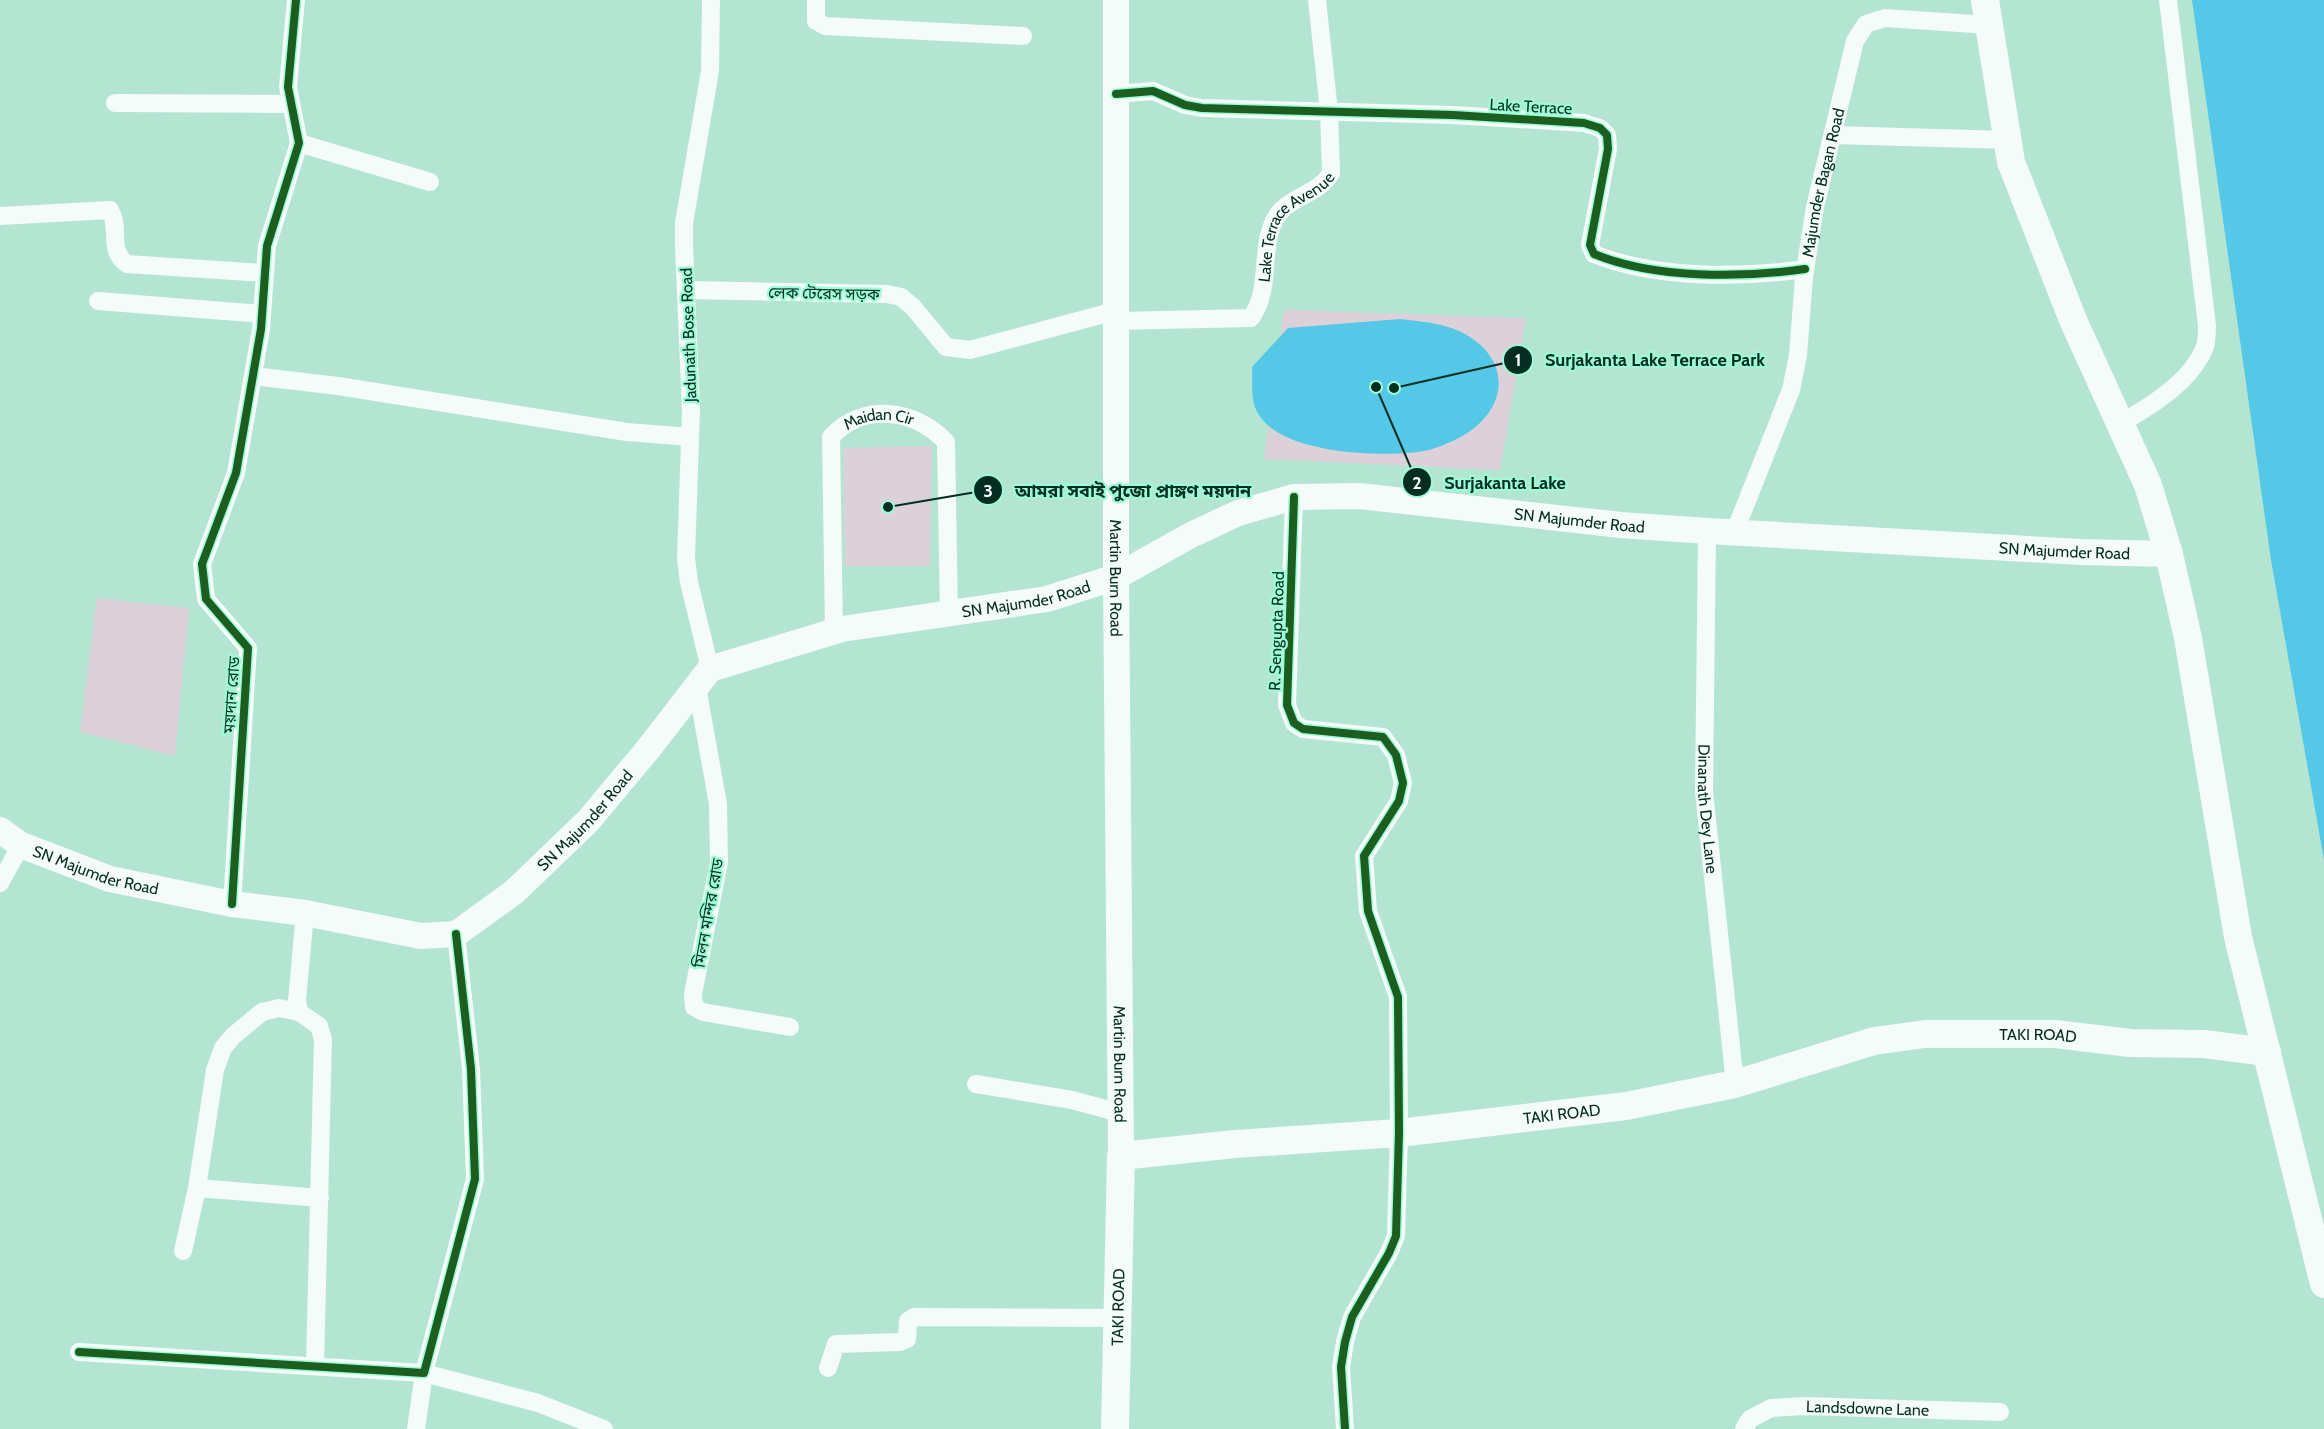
<svg xmlns="http://www.w3.org/2000/svg" width="2324" height="1429" font-family="Cabin,'Noto Sans Bengali',sans-serif">
	<style>
		.green { fill: #ddd1d9 }
		.water { fill: #54c8e6 }
		.lines { fill: none; stroke-linecap: round; stroke-linejoin: round }
		.minor { stroke: #f4fbf8; stroke-width: 18 }
		.secondary { stroke: #f4fbf8; stroke-width: 26 }
		.primary { stroke: #f4fbf8; stroke-width: 28 }
		.cycleway-casing { stroke: #9dfbd7; stroke-width: 11 }
		.cycleway { stroke: #1b5e20; stroke-width: 8 }
		.labels { text-anchor: middle; stroke-width: 4.5; stroke-linejoin: round; paint-order: stroke }
		.street-label { font-size: 16px; fill: #042e21; stroke: #9dfbd7 }
		.leader { fill: none; stroke: #042e21; stroke-width: 2 }
		.callout-dot { fill: #042e21; stroke: #9dfbd7; stroke-width: 2 }
		.mark-label { font-size: 18px; text-anchor: middle; font-weight: bold; fill: #fff }
		.callout-label { font-size: 18px; text-anchor: middle; font-weight: bold; fill: #042e21; stroke: #9dfbd7; stroke-width: 4.5; stroke-linejoin: round; paint-order: stroke }
	</style>
	<rect width="100%" height="100%" fill="#b3e5d2"/>
	<g class="green">
		<polygon points="1284,310 1526,318 1500,470 1264,459"/>
		<polygon points="932,446 930,566 845,566 843,448"/>
		<polygon points="97,598 189,608 175,756 80,732"/>
	</g>
	<g class="water">
		<polygon points="2192,0 2324,0 2324,860 2271,560"/>
		<path d="M 1400,319 C 1423,322 1449,323 1470,337 C 1512,364 1506,410 1464,435 C 1450,443 1434,450 1418,452 C 1376,457 1289,453 1262,419 C 1249,404 1253,385 1252,367 L 1288,328 Z"/>
	</g>
	<g class="lines">
		<g class="minor">
			<polyline points="816,0 816,21 825,26 1023,36"/>
			<path d="M 1116,94 L 1153,91 L 1185,105 L 1202,108 L 1453,115 L 1584,123 L 1600,128 L 1607,135 L 1608,149 L 1590,245 L 1594,254 C 1655,279 1741,278 1805,269"/>
			<polyline points="115,103 291,104"/>
			<polyline points="1833,135 2007,140"/>
			<polyline points="299,143 430,182"/>
			<path d="M 0,216 L 110,210 C 121,229 107,250 127,264 L 265,273"/>
			<polyline points="686,290 887,294 901,297 913,307 946,347 970,350 1115,311"/>
			<polyline points="98,301 262,314"/>
			<path id="s1" d="M 1115,321 L 1251,318 C 1272,289 1259,250 1275,219 C 1286,197 1319,195 1331,173 L 1329,111 L 1317,0"/>
			<polyline points="253,376 338,386 627,432 690,437"/>
			<path d="M 2121,423 C 2151,406 2190,382 2204,349 C 2207,342 2207,333 2207,326 L 2168,0"/>
			<polyline points="1294,497 1287,705 1294,723 1303,729 1383,737 1396,755 1403,783 1399,801 1364,856 1368,911 1398,997 1399,1133 1396,1236 1389,1253 1352,1317 1345,1342 1341,1367 1345,1429"/>
			<path id="s2" d="M 1707,531 L 1704,792 L 1735,1084"/>
			<path id="s3" d="M 1735,531 L 1791,390 L 1798,355 L 1804,277 L 1815,207 L 1855,41 L 1866,24 L 1885,18 L 1989,25"/>
			<path id="s4" d="M 834,631 L 831,437 C 863,402 915,409 946,442 L 949,615"/>
			<polyline points="710,669 689,582 686,559 691,410 684,246 684,223 710,71 711,0"/>
			<polyline points="697,687 718,804 719,862 693,994 694,1007 703,1012 790,1027"/>
			<polyline points="0,883 21,845"/>
			<polyline points="232,904 248,648 206,599 202,564 236,473 261,329 267,246 299,143 288,87 296,0"/>
			<polyline points="305,913 297,1000 299,1012 319,1026 323,1039 315,1365"/>
			<polyline points="976,1084 1072,1100 1120,1113"/>
			<polyline points="197,1188 320,1198"/>
			<polyline points="183,1251 197,1188 215,1070 223,1048 233,1036 262,1012 279,1008 299,1012"/>
			<polyline points="79,1352 424,1373 475,1179 471,1069 456,934"/>
			<polyline points="828,1368 836,1344 900,1342 907,1339 908,1321 914,1317 1118,1318"/>
			<polyline points="416,1429 424,1373 538,1403 604,1429"/>
			<path id="s5" d="M 1744,1429 L 1750,1419 L 1771,1408 L 1804,1406 L 2000,1412"/>
		</g>
		<g class="secondary">
			<path id="s6" d="M 1116,0 L 1116,577 L 1121,1156"/>
			<path id="s7" d="M 0,830 L 21,845 L 110,879 L 232,904 L 305,913 L 421,936 L 456,934 L 514,892 L 588,821 L 649,748 L 710,669 L 842,629 L 1047,599 L 1116,577 L 1189,536 L 1238,513 L 1294,497 L 1359,496 L 1621,525 L 1707,531 L 2081,552 L 2169,554"/>
		</g>
		<g class="primary">
			<polyline points="1985,0 2011,162 2073,320 2148,485 2169,554 2188,638 2238,937 2324,1284"/>
			<path id="s8" d="M 1115,1429 L 1121,1156 L 1235,1144 L 1399,1133 L 1626,1106 L 1735,1084 L 1874,1041 L 1925,1034 L 2055,1034 L 2130,1043 L 2204,1044 L 2267,1052"/>
		</g>
		<defs>
			<g id="cycleway">
				<path d="M 1116,94 L 1153,91 L 1185,105 L 1202,108 L 1453,115 L 1584,123 L 1600,128 L 1607,135 L 1608,149 L 1590,245 L 1594,254 C 1655,279 1741,278 1805,269"/>
				<polyline points="1294,497 1287,705 1294,723 1303,729 1383,737 1396,755 1403,783 1399,801 1364,856 1368,911 1398,997 1399,1133 1396,1236 1389,1253 1352,1317 1345,1342 1341,1367 1345,1429"/>
				<polyline points="232,904 248,648 206,599 202,564 236,473 261,329 267,246 299,143 288,87 296,0"/>
				<polyline points="79,1352 424,1373 475,1179 471,1069 456,934"/>
			</g>
		</defs>
		<use href="#cycleway" class="cycleway-casing"/>
		<use href="#cycleway" class="cycleway"/>
	</g>
	<g class="labels">
		<g class="street-label">
			<text transform="translate(1531 106) rotate(3)" y="6">Lake Terrace</text>
			<text dy="6" stroke="none"><textPath href="#s3" startOffset="362">Majumder Bagan Road</textPath></text>
			<text dy="6" stroke="none"><textPath href="#s1" startOffset="243">Lake Terrace Avenue</textPath></text>
			<text transform="translate(824 293) rotate(1)" y="6">লেক টেরেস সড়ক</text>
			<text transform="translate(688 335) rotate(-92)" y="6">Jadunath Bose Road</text>
			<text dy="6" stroke="none"><textPath href="#s4" startOffset="248">Maidan Cir</textPath></text>
			<text dy="6" stroke="none"><textPath href="#s7" startOffset="1742">SN Majumder Road</textPath></text>
			<text dy="6" stroke="none"><textPath href="#s7" startOffset="2228">SN Majumder Road</textPath></text>
			<text dy="6" stroke="none"><textPath href="#s6" startOffset="578">Martin Burn Road</textPath></text>
			<text dy="6" stroke="none"><textPath href="#s7" startOffset="1166">SN Majumder Road</textPath></text>
			<text transform="translate(1276 631) rotate(-88)" y="6">R. Sengupta Road</text>
			<text transform="translate(231 695) rotate(-86)" y="6">ময়দান রোড</text>
			<text dy="6" stroke="none"><textPath href="#s2" startOffset="278">Dinanath Dey Lane</textPath></text>
			<text dy="6" stroke="none"><textPath href="#s7" startOffset="645">SN Majumder Road</textPath></text>
			<text dy="6" stroke="none"><textPath href="#s7" startOffset="105">SN Majumder Road</textPath></text>
			<text transform="translate(708 913) rotate(-80)" y="6">মিলন মন্দির রোড</text>
			<text dy="6" stroke="none"><textPath href="#s8" startOffset="1202">TAKI ROAD</textPath></text>
			<text dy="6" stroke="none"><textPath href="#s6" startOffset="1064">Martin Burn Road</textPath></text>
			<text dy="6" stroke="none"><textPath href="#s8" startOffset="716">TAKI ROAD</textPath></text>
			<text dy="6" stroke="none"><textPath href="#s8" startOffset="122">TAKI ROAD</textPath></text>
			<text dy="6" stroke="none"><textPath href="#s5" startOffset="132">Landsdowne Lane</textPath></text>
		</g>
	</g>
	<path class="leader" d="M1394 388L1518 360M1376 387L1417 482M888 507L988 490"/>
	<g class="callout-dot">
		<circle cx="1394" cy="388" r="6"/>
		<circle cx="1376" cy="387" r="6"/>
		<circle cx="888" cy="507" r="6"/>
		<circle cx="1518" cy="360" r="15"/>
		<circle cx="1417" cy="482" r="15"/>
		<circle cx="988" cy="490" r="15"/>
	</g>
	<g class="mark-label">
		<text x="1518" y="366">1</text>
		<text x="1417" y="489">2</text>
		<text x="988" y="497">3</text>
	</g>
	<g class="callout-label">
		<text x="1655" y="366">Surjakanta Lake Terrace Park</text>
		<text x="1505" y="489">Surjakanta Lake</text>
		<text x="1133" y="497">আমরা সবাই পুজো প্রাঙ্গণ ময়দান</text>
	</g>
</svg>
